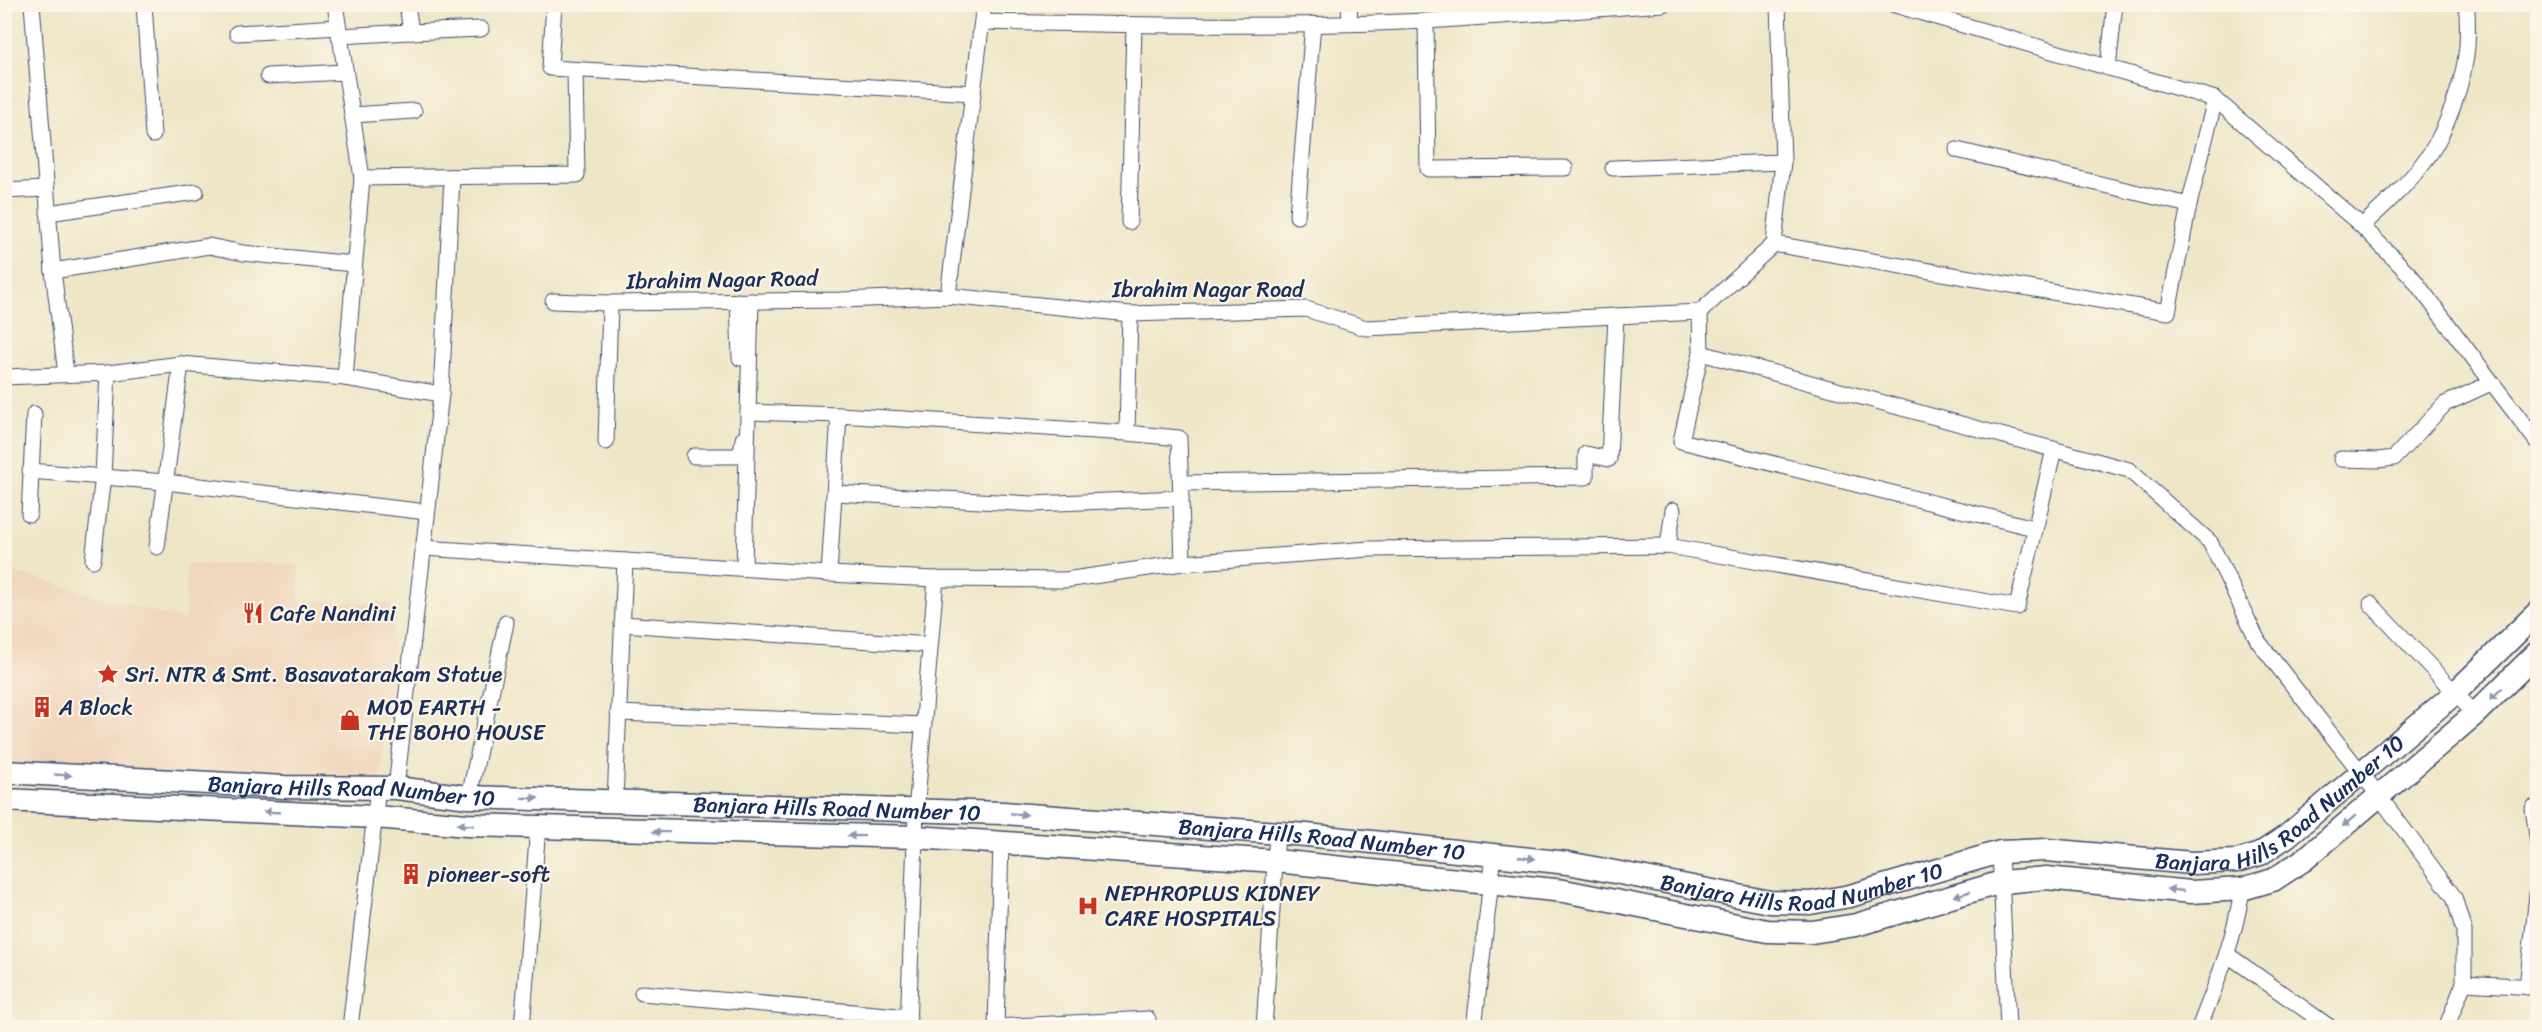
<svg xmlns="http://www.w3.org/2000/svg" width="2542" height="1032" font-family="Sriracha,sans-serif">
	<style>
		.built { fill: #f0d6bc }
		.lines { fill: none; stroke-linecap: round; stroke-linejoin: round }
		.street-casing { stroke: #3b4a6e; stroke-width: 17 }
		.secondary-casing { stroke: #3b4a6e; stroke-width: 25 }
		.street { stroke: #fff; stroke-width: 15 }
		.secondary { stroke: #fff; stroke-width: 22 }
		.oneway { fill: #8d97ae }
		.labels { text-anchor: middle; stroke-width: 4.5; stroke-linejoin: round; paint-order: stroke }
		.street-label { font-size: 22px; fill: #1b2f5e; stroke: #fcf5e5 }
		.poi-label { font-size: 22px; fill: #1b2f5e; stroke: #fcf5e5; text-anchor: start }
	</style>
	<rect width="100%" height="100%" fill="#fcf5e5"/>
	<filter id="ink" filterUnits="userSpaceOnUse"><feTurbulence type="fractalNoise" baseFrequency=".0167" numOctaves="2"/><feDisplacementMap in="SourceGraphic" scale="12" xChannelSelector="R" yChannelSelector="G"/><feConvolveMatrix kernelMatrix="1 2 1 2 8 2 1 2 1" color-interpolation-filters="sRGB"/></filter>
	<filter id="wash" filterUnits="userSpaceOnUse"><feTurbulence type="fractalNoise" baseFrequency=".008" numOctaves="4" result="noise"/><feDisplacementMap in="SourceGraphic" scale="24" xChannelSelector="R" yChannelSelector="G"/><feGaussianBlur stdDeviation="1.35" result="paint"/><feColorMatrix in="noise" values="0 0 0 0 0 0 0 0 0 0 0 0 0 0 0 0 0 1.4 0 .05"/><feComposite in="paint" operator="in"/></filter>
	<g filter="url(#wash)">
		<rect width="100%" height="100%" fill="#efe6c8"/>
		<polygon class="built" points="186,564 299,564 299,600 392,604 392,649 380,783 5,769 5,566 15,572 186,621"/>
	</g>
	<g filter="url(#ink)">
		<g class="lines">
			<defs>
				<g id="street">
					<polyline points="32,4 53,271 66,374"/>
					<polyline points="144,4 153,135"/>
					<polyline points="335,4 362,178 345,378"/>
					<polyline points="407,4 411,32 481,29"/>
					<polyline points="554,4 550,68 973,93"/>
					<polyline points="1349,4 1350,23"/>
					<polyline points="1892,4 2215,99 2362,226 2411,276 2538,443"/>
					<polyline points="1426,21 1428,169 1565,168"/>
					<path d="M 982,22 C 1130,25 1279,28 1427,21 C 1506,16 1584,10 1663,4"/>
					<polyline points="237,33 338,27"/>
					<polyline points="339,36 411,32"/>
					<polyline points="2108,68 2115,4"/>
					<polyline points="268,76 345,72"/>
					<polyline points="352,115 414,111"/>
					<polyline points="1957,150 2189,205"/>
					<polyline points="1613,168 1783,162"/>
					<polyline points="362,178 577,175 575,71"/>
					<polyline points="4,191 46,189"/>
					<polyline points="48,213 196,192"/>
					<polyline points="1297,216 1313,24"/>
					<polyline points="1129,222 1134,25"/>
					<path d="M 2362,226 C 2385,205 2408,184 2426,159 C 2446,133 2465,79 2467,46 C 2468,33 2467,18 2467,4"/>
					<polyline points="1774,244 2168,312 2189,205 2215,99"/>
					<polyline points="53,271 209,246 243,253 353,264"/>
					<polyline points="948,296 984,4"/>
					<polyline points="553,301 610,303 841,300 948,296 1130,314 1306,309 1366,328 1700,312 1774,244 1783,162 1778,4"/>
					<polyline points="738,301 740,358"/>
					<polyline points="1700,312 1701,353 1681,441 2034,528"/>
					<polyline points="1130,314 1127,433 1179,438 1183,563"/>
					<polyline points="1701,353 2129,470 2210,542 2258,641 2379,796 2454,897 2464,931 2464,983 2446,1028"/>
					<polyline points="4,377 108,373 181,364 345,378 441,394"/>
					<polyline points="748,412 839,415 1127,433"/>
					<polyline points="606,442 610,303"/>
					<polyline points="694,456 735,456 741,453 743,439"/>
					<polyline points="2341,459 2378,460 2394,458 2445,404 2491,383"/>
					<polyline points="30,471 165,482 427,512"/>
					<polyline points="1182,483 1586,477 1586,454 1609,459 1616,316"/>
					<polyline points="835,493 1032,504 1181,498"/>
					<polyline points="29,514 34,414"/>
					<polyline points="1668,546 1673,510"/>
					<polyline points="157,547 181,364"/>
					<polyline points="423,548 829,574 936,579 1065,580 1183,563 1369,549 1668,546 2017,607 2054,449"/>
					<polyline points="93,560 103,476 108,373"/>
					<polyline points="744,567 751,301"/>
					<polyline points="829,574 839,415"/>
					<polyline points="2371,604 2475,714"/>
					<polyline points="622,624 930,645"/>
					<polyline points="618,713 924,725"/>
					<polyline points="396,788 441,394 452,177"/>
					<polyline points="469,797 506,623"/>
					<polyline points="615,802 625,561"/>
					<polyline points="2533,808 2538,843"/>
					<polyline points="2000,852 2008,1028"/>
					<polyline points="2228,955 2331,1028"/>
					<polyline points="2464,983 2536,987"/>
					<polyline points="2527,987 2538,886"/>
					<polyline points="642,993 909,1017"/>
					<polyline points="996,1027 1148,1019"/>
					<polyline points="350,1028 378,788"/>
					<polyline points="522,1028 538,827"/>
					<polyline points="908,1028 916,812 936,579"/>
					<polyline points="996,1028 1001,842"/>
					<polyline points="1264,1028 1277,834"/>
					<polyline points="1474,1028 1494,855"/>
					<path d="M 2199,1028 C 2217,982 2235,939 2242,889"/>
				</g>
				<g id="secondary">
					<path id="s1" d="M 4,772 L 284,787 L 396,788 L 469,797 L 1003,813 L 1307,835 L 1568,863 L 1770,902 L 1810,903 L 1850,896 L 2000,852 L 2046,850 L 2192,863 L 2237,861 L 2260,854 L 2287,836 L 2455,693 L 2538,612"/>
					<polyline points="4,800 376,817 467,825 915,837 1276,861 1564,891 1767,931 1812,932 1856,925 2002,882 2046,878 2191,892 2242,889 2273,880 2305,859 2475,714 2538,652"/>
				</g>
			</defs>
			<use href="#street" class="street-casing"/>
			<use href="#secondary" class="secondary-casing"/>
			<use href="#street" class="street"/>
			<use href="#secondary" class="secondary"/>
		</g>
		<defs><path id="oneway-solid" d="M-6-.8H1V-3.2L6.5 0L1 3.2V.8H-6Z" transform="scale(1.5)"/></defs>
		<g class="oneway">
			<use href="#oneway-solid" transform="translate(2496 694) rotate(135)"/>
			<use href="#oneway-solid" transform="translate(63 775) rotate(3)"/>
			<use href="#oneway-solid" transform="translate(530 798) rotate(1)"/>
			<use href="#oneway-solid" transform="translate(272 812) rotate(-177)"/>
			<use href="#oneway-solid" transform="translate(1019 814) rotate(4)"/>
			<use href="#oneway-solid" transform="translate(2349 821) rotate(140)"/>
			<use href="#oneway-solid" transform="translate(466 825) rotate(-176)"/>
			<use href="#oneway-solid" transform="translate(661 832) rotate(-179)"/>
			<use href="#oneway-solid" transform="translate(856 836) rotate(-179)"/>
			<use href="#oneway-solid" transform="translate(1527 858) rotate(6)"/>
			<use href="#oneway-solid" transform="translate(2175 890) rotate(-174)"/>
			<use href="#oneway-solid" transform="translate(1962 894) rotate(164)"/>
		</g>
	</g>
	<defs>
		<symbol id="restaurant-bare" viewBox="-9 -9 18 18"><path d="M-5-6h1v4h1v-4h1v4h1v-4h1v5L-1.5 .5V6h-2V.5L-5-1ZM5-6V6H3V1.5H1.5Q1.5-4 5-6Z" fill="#c8321e" stroke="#fcf5e5" stroke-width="2.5" paint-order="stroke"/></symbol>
		<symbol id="sight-bare" viewBox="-9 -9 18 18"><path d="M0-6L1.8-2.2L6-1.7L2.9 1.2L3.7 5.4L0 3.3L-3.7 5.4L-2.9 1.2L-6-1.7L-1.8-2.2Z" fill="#c8321e" stroke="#fcf5e5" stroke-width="2.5" paint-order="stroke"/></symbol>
		<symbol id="building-bare" viewBox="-9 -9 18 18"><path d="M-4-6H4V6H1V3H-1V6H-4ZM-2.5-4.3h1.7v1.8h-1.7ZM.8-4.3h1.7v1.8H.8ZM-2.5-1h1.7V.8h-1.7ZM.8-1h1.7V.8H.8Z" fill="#c8321e" stroke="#fcf5e5" stroke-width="2.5" paint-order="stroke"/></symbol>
		<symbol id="shop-bare" viewBox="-9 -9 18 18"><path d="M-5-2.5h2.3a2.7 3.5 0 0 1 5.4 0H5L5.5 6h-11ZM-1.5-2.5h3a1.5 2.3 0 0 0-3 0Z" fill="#c8321e" stroke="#fcf5e5" stroke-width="2.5" paint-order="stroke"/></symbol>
		<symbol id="hospital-bare" viewBox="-9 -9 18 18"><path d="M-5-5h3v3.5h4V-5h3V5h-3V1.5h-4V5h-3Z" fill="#c8321e" stroke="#fcf5e5" stroke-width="2.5" paint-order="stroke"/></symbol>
	</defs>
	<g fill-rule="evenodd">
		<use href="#restaurant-bare" x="238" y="598" width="30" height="30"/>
		<use href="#sight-bare" x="93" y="659" width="30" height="30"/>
		<use href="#building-bare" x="27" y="692" width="30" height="30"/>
		<use href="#shop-bare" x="335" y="705" width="30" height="30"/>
		<use href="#building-bare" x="396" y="859" width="30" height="30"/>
		<use href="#hospital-bare" x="1073" y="891" width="30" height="30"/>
	</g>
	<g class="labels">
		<g class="street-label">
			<text transform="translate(722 279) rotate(-1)" y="8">Ibrahim Nagar Road</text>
			<text x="1208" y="297">Ibrahim Nagar Road</text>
			<text dy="8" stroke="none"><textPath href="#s1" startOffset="348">Banjara Hills Road Number 10</textPath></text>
			<text dy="8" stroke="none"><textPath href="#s1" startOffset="2310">Banjara Hills Road Number 10</textPath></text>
			<text dy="8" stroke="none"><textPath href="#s1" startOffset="834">Banjara Hills Road Number 10</textPath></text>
			<text dy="8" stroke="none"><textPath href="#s1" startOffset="1320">Banjara Hills Road Number 10</textPath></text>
			<text dy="8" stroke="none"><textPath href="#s1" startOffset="1806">Banjara Hills Road Number 10</textPath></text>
		</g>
		<g class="poi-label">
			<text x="270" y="621">Cafe Nandini</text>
			<text x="125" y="682">Sri. NTR &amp; Smt. Basavatarakam Statue</text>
			<text x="59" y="715">A Block</text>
			<text x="367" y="715">MOD EARTH -<tspan x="367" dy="25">THE BOHO HOUSE</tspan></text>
			<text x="428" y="882">pioneer-soft</text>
			<text x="1105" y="901">NEPHROPLUS KIDNEY<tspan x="1105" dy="25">CARE HOSPITALS</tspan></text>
		</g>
	</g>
	<rect width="2542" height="1032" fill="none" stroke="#fcf5e5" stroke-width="24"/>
</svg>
